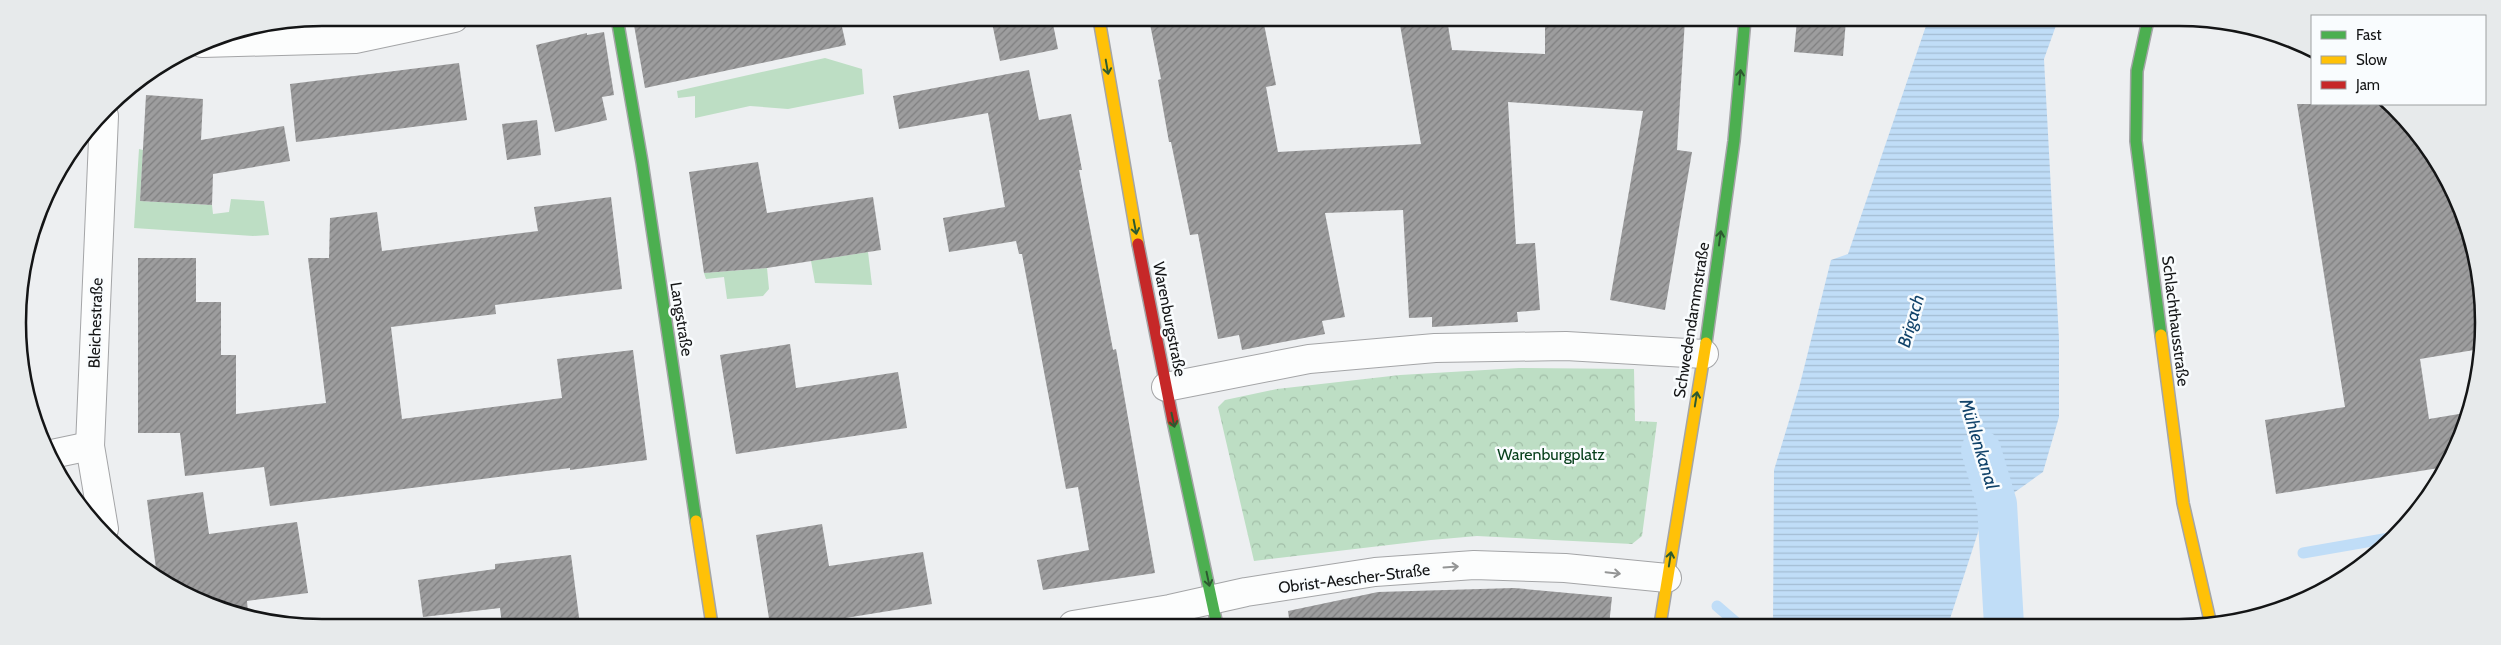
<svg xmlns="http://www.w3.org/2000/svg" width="2501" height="645" font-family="Cabin,sans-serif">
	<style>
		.green { fill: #bddec4 }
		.park { fill: url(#park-crowns) }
		.water { fill: url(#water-rules) }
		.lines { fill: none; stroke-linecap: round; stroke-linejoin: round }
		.stream { stroke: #c0ddf7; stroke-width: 11 }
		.canal { stroke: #c0ddf7; stroke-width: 40 }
		.building { fill: url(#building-hatch) }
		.street-casing { stroke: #a4a5a7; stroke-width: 30 }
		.fast-casing { stroke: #a4a5a7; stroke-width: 14 }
		.slow-casing { stroke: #a4a5a7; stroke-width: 14 }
		.jam-casing { stroke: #a4a5a7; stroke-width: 14 }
		.street { stroke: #fcfdfd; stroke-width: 28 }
		.fast { stroke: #4caf50; stroke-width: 11 }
		.slow { stroke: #ffc107; stroke-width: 11 }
		.jam { stroke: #c62828; stroke-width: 11 }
		.oneway { stroke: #2d5a30 }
		.oneway2 { stroke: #949595 }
		.labels { text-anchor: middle; stroke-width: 5; stroke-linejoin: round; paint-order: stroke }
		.street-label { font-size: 16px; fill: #141516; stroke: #f9fcfe }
		.park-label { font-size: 16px; fill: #08401c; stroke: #f9fcfe }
		.water-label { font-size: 18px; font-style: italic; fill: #11436a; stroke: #f9fcfe }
		.rim { fill: none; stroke: #141516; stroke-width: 2.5 }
	</style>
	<defs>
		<pattern id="park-crowns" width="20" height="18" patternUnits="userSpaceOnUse" patternTransform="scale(1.25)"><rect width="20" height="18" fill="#bddec4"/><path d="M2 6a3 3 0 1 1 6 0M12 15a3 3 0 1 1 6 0" fill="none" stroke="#a2bea8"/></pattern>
		<pattern id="water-rules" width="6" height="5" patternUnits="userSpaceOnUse" patternTransform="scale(1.25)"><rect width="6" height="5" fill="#c0ddf7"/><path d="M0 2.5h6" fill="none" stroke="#a4bdd3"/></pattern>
		<pattern id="building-hatch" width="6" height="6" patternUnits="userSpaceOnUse" patternTransform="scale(1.25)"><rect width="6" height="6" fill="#9d9d9e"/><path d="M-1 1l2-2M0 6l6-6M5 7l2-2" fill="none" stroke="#7f7f80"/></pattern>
	</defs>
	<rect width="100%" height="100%" fill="#edeff1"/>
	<g class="green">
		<polygon points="825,58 862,69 864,94 788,109 750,106 695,118 695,96 678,98 677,91"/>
		<polygon points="139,149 143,150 140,201 212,205 213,214 229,212 231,199 264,201 269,235 253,236 134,228"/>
		<polygon points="868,252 872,285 815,283 811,261"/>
		<polygon points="767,268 769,289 763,296 727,299 724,277 706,279 704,273"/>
	</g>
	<polygon class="park" points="1519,368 1634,369 1635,421 1657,422 1642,536 1632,544 1477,536 1431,540 1254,561 1218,407 1225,400 1277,389 1400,375"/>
	<polygon class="water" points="1928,20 2058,20 2044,59 2059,339 2059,417 2043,472 1984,514 1948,625 1933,625 1920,620 1905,625 1773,625 1774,470 1799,388 1831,260 1848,254"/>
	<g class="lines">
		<g class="stream">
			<polyline points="2303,553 2395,537"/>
			<polyline points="1717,606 1739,625"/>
		</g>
		<polyline class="canal" points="1981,450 1997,504 2004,625"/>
	</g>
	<g class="building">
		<polygon points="668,18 840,18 846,45 645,88 634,25"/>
		<polygon points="991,18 1052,19 1058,49 1000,61"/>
		<polygon points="1149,19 1263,19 1276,85 1266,87 1278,152 1421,144 1399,19 1447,19 1452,50 1545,54 1545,19 1685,19 1677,150 1692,152 1665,310 1610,300 1643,111 1508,102 1516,244 1535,243 1540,310 1517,312 1518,322 1432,327 1432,317 1409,318 1403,210 1325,213 1345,317 1322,321 1325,334 1242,350 1239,335 1218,339 1198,234 1190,235 1171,142 1169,142 1158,80 1161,79"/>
		<polygon points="1797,20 1846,20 1843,56 1794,52"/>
		<polygon points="604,32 614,95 602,97 607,120 555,132 536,45 587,33 587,35"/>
		<polygon points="459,63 467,120 296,142 290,84"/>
		<polygon points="1029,70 1039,120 1071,114 1082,170 1079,170 1113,350 1116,349 1155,573 1043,590 1037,560 1089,550 1078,487 1066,489 1022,254 1019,254 1016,241 949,252 943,218 1005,207 988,113 899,129 893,96"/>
		<polygon points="146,95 203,99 201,140 284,126 290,161 213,174 212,205 140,201"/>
		<polygon points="2297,104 2383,104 2421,137 2473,244 2480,349 2420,359 2429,419 2465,413 2452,458 2445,467 2276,494 2265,420 2345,407"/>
		<polygon points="537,120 541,155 507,160 502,124"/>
		<polygon points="758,162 767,213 873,197 881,250 767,268 704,273 689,172"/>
		<polygon points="611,197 622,289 495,305 496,314 391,327 402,419 562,398 557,359 633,350 647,460 570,470 570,468 270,506 264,467 185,476 180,433 138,433 138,258 196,258 196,302 221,302 221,355 236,355 236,414 326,403 308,258 329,258 330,218 377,212 382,251 538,231 534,207"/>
		<polygon points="790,344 796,388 898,372 907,428 736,454 720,355"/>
		<polygon points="203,492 209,534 297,522 308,593 247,601 248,613 170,586 157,576 147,500"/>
		<polygon points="822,524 829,566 923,552 932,604 802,625 770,625 756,535"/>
		<polygon points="571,555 580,625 502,625 500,608 423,617 418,580 495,569 495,564"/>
		<polygon points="1514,588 1612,597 1609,625 1290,625 1288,611 1378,592"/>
	</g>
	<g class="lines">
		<defs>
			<g id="street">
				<polyline points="202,43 355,39 454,18"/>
				<polyline points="1166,387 1309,359 1435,348 1566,346 1704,354"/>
				<polyline points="52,454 90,446"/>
				<polyline points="104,529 90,446 104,116"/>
				<polyline points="1073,625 1170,609 1246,592 1375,572 1474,565 1565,568 1667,578"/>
			</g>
			<g id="fast">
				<polyline points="617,18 642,162 696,521"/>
				<polyline points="2148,20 2137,71 2136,141 2161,335"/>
				<polyline points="1706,343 1734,141 1745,19"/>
				<polyline points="1173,421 1217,625"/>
			</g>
			<g id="slow">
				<polyline points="1099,19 1138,244"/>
				<polyline points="2161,335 2183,503 2211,625"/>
				<polyline points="696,521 712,625"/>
				<polyline points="1660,625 1706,343"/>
			</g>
			<polyline id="jam" points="1138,244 1173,421"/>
		</defs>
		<use href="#street" class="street-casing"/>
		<use href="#fast" class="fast-casing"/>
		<use href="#slow" class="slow-casing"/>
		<use href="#jam" class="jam-casing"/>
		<use href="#street" class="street"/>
		<use href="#fast" class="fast"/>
		<use href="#slow" class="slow"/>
		<use href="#jam" class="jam"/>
	</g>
	<defs><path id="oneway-shaft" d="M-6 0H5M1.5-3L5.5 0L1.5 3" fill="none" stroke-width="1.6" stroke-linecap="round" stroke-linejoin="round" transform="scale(1.25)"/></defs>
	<g class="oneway">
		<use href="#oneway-shaft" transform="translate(1107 67) rotate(80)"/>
		<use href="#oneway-shaft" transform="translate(1740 77) rotate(-85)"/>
		<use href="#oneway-shaft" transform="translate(1135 227) rotate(79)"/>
		<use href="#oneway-shaft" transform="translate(1720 238) rotate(-82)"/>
		<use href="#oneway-shaft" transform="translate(1696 399) rotate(-81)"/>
		<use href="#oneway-shaft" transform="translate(1173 420) rotate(78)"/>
		<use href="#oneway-shaft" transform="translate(1670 559) rotate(-81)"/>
		<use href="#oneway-shaft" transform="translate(1208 579) rotate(78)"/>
	</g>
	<g class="oneway2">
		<use href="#oneway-shaft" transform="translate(1451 567) rotate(-4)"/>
		<use href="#oneway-shaft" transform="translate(1613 573) rotate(6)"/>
	</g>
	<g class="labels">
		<g class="street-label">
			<text transform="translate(682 319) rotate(81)" y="6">Langstraße</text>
			<text transform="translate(1170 319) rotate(79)" y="6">Warenburgstraße</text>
			<text transform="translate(1691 320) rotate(-81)" y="6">Schwedendammstraße</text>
			<text transform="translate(2176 321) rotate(83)" y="6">Schlachthausstraße</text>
			<text transform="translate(95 323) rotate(-88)" y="6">Bleichestraße</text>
			<text transform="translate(1354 578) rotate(-7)" y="6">Obrist-Aescher-Straße</text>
		</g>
		<g class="park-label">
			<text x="1551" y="460">Warenburgplatz</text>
		</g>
		<g class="water-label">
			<text transform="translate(1911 321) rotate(-74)" y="6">Brigach</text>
			<text transform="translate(1979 444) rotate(73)" y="6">Mühlenkanal</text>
		</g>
	</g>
	<path d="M0 0H2501V645H0ZM322 26H2179A296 296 0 0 1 2475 322V323A296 296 0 0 1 2179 619H322A296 296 0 0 1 26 323V322A296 296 0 0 1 322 26Z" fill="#e7eaeb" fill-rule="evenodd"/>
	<path class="rim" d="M322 26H2179A296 296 0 0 1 2475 322V323A296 296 0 0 1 2179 619H322A296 296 0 0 1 26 323V322A296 296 0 0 1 322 26Z"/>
	<rect x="2311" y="15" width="175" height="90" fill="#f9fcfe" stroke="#9da0a1"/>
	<rect x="2321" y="31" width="25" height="8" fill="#4caf50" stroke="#9da0a1"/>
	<text x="2356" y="40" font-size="15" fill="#141516">Fast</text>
	<rect x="2321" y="56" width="25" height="8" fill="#ffc107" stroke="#9da0a1"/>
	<text x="2356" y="65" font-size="15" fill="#141516">Slow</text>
	<rect x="2321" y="81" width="25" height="8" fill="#c62828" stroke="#9da0a1"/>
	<text x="2356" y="90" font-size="15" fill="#141516">Jam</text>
</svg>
